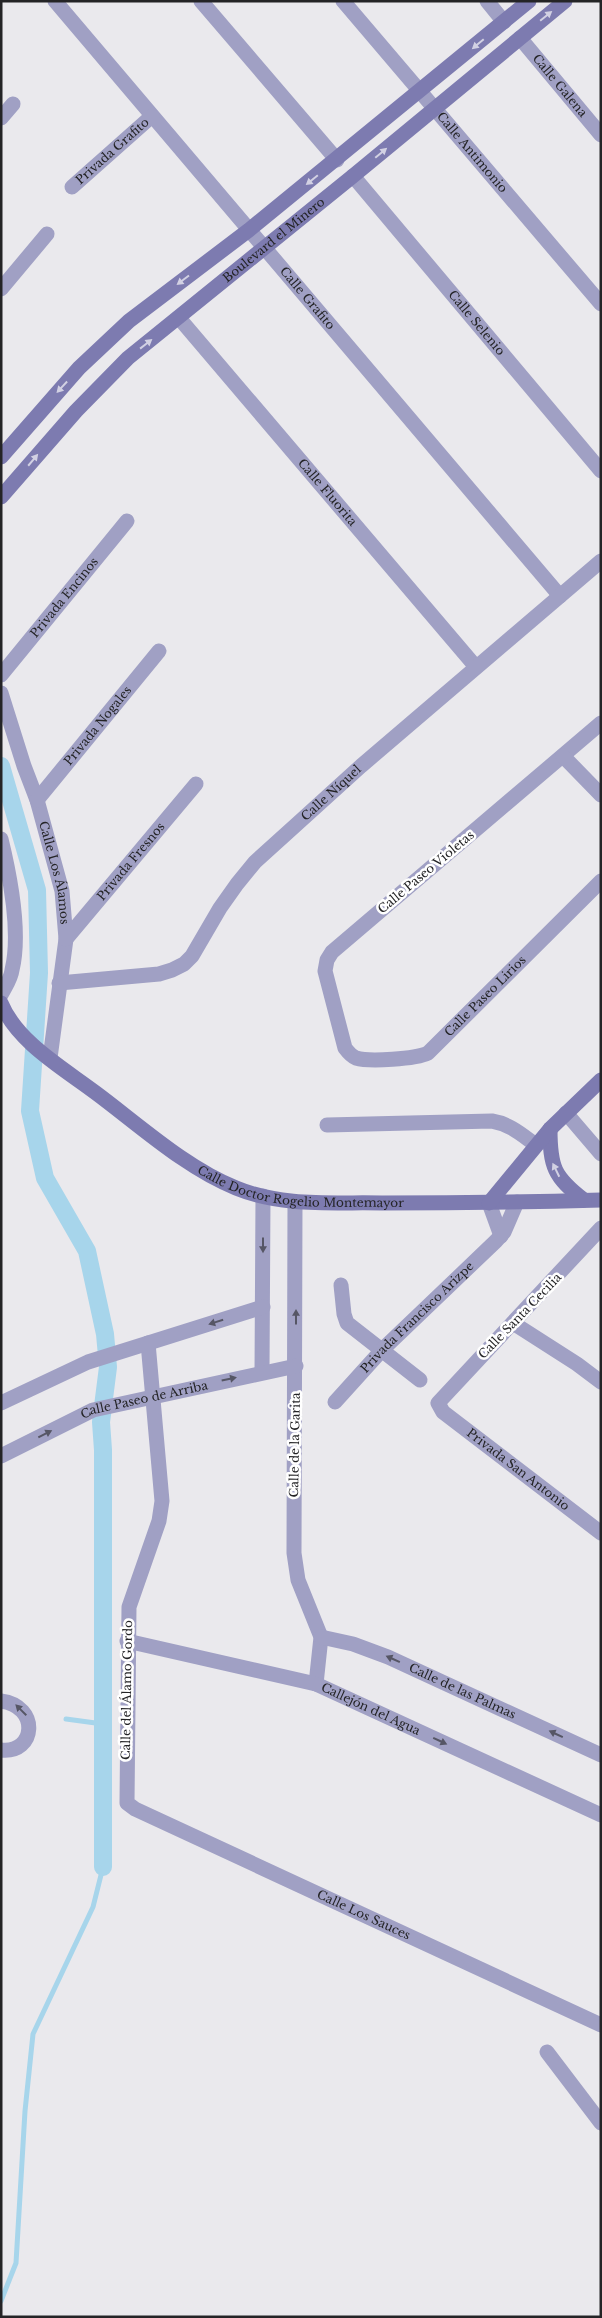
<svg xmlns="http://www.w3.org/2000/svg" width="602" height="2318" font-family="'Libre Baskerville',serif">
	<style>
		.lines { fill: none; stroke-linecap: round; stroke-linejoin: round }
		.stream { stroke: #a7d5eb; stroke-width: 5 }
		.canal { stroke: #a7d5eb; stroke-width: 18 }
		.street { stroke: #a0a0c4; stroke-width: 15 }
		.secondary { stroke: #7d7bb0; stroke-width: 15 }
		.oneway { fill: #d2d1e3 }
		.oneway2 { fill: #565665 }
		.labels { text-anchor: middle; stroke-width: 5; stroke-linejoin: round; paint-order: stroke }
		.street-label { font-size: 12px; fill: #242426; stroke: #fff }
	</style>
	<rect width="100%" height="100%" fill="#eae9ed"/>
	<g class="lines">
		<g class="stream">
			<polyline points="66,1719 103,1724"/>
			<polyline points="1,2301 16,2263 25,2111 33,2034 93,1907 103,1867"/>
		</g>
		<polyline class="canal" points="1,766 37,890 39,973 30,1111 45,1178 87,1251 105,1334 108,1367 101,1422 103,1450 103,1867"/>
		<g class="street">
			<path id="s1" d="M 55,1 L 560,596"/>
			<polyline points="201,1 337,160"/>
			<path id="s2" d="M 343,1 L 601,304"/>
			<polyline points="487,1 504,22"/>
			<path id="s3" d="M 520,38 L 601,135"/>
			<polyline points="1,118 13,104"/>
			<path id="s4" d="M 353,176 L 601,471"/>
			<path id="s5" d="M 72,187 L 152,116"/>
			<polyline points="1,289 47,234"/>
			<path id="s6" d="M 179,318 L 476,667"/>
			<path id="s7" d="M 1,675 L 127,521"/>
			<path id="s8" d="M 1,693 L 24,766 L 37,800 L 62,891 L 66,939 L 50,1058"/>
			<path id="s9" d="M 601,723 L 332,952 L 327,960 L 325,971 L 345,1048 C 348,1052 351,1056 356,1058 C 369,1062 416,1059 428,1053 L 601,881"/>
			<polyline points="563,756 601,795"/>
			<path id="s10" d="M 37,800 L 159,651"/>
			<path d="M 1,839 C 10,876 21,933 12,970 C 11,979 5,987 1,995"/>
			<path id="s11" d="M 66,939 L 196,784"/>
			<path id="s12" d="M 59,983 L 159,974 L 172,970 L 184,964 L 192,956 L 220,908 L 237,884 L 255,862 L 297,824 L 361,766 L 601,561"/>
			<polyline points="566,1113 601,1154"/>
			<path d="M 327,1125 L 492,1121 C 510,1124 522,1135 536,1145"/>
			<polyline points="295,1202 294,1553 298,1580 321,1637 316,1684"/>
			<polyline points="489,1203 501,1236"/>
			<path id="s13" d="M 601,1228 L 438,1403 L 443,1412 L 601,1533"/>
			<polyline points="341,1285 344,1314 347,1323 420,1380"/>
			<polyline points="513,1323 577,1364 601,1382"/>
			<path id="s14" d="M 148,1343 L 162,1501 L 159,1521 L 129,1607 L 127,1803 L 135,1809 L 601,2025"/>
			<polyline points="262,1372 263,1196"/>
			<path id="s15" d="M 335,1402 L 382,1350 L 496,1241 L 504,1232 L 517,1202"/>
			<polyline points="1,1403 88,1362 263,1307"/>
			<path id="s16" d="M 1,1456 L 93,1410 L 296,1366"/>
			<path id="s17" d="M 321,1637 L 353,1644 L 388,1657 L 601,1755"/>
			<path id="s18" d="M 127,1641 L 316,1684 L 601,1815"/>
			<path d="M 1,1701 C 40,1706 36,1754 1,1750"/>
			<polyline points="547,2052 601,2123"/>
		</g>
		<g class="secondary">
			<polyline points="1,457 79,368 129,321 249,230 529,1"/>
			<path id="s19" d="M 1,497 L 76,411 L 128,358 L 353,176 L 565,1"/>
			<path id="s20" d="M 1,1003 C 17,1042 63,1068 96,1093 C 139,1125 186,1168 236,1188 C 282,1207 333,1202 382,1203 C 455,1203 528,1202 601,1200"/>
			<path d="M 550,1129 C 550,1167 554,1177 584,1200"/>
			<polyline points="489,1203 550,1129 601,1080"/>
		</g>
	</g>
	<defs><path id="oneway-solid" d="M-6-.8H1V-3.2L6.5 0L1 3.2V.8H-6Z" transform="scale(1.25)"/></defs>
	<g class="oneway">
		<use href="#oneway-solid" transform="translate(546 16) rotate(-39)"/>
		<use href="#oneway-solid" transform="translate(478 44) rotate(140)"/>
		<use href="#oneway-solid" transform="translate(381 153) rotate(-40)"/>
		<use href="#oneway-solid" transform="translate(312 180) rotate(141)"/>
		<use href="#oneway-solid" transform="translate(183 280) rotate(143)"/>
		<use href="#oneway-solid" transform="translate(146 344) rotate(-38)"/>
		<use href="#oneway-solid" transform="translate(62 387) rotate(133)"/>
		<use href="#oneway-solid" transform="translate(33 460) rotate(-50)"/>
		<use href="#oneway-solid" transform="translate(556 1170) rotate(-116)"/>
	</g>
	<g class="oneway2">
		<use href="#oneway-solid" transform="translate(263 1245) rotate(90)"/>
		<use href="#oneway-solid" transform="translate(296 1317) rotate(-90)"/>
		<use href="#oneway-solid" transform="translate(216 1322) rotate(163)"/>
		<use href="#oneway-solid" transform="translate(229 1379) rotate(-12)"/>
		<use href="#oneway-solid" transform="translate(45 1434) rotate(-27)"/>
		<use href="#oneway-solid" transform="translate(393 1659) rotate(-156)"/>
		<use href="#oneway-solid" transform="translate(21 1710) rotate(-135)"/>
		<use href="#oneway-solid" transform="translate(556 1734) rotate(-155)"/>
		<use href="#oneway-solid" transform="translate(440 1741) rotate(25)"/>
	</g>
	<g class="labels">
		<g class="street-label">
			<text dy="4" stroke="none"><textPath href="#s3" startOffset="62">Calle Galena</textPath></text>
			<text dy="4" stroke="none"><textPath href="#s5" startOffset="54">Privada Grafito</textPath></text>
			<text dy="4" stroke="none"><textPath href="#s2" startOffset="199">Calle Antimonio</textPath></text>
			<text dy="4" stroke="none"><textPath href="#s19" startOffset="376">Boulevard el Minero</textPath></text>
			<text dy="4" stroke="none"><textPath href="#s1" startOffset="390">Calle Grafito</textPath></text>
			<text dy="4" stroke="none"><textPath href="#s4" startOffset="192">Calle Selenio</textPath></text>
			<text dy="4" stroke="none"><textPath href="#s6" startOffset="229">Calle Fluorita</textPath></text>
			<text dy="4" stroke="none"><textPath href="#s7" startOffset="100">Privada Encinos</textPath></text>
			<text dy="4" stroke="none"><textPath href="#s10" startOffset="96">Privada Nogales</textPath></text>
			<text dy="4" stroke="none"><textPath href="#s12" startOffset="355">Calle Níquel</textPath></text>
			<text dy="4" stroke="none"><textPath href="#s11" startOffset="101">Privada Fresnos</textPath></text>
			<text transform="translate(426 872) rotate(-40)" y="4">Calle Paseo Violetas</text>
			<text dy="4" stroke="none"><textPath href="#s8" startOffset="188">Calle Los Álamos</textPath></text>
			<text dy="4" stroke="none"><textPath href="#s9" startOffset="622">Calle Paseo Lirios</textPath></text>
			<text dy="4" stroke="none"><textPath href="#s20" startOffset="366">Calle Doctor Rogelio Montemayor</textPath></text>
			<text transform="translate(520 1316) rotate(-46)" y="4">Calle Santa Cecilia</text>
			<text dy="4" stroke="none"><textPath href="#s15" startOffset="118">Privada Francisco Arizpe</textPath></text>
			<text dy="4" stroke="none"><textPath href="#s16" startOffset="155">Calle Paseo de Arriba</textPath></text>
			<text transform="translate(295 1445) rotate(-89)" y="4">Calle de la Garita</text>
			<text dy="4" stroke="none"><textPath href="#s13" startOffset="344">Privada San Antonio</textPath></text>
			<text transform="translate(127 1690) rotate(-89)" y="4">Calle del Álamo Gordo</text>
			<text dy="4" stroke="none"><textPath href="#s17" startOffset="152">Calle de las Palmas</textPath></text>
			<text dy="4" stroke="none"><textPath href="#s18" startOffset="254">Callejón del Agua</textPath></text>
			<text dy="4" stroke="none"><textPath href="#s14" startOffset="728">Calle Los Sauces</textPath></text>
		</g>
	</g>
	<rect width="602" height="2318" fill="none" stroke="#242426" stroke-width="5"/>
</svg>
